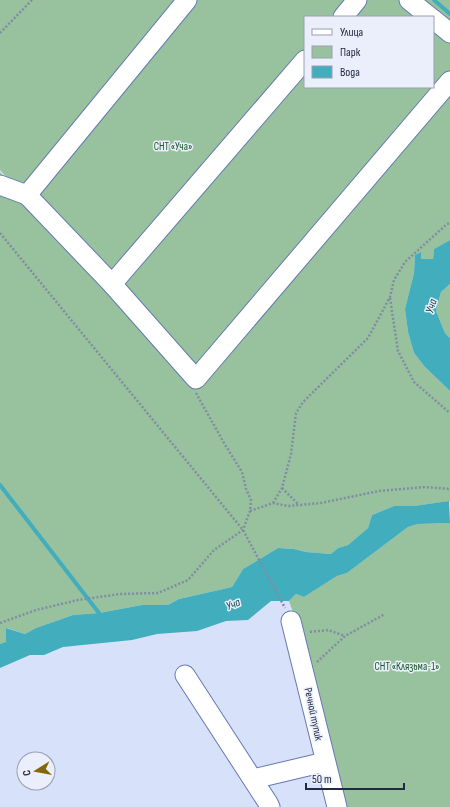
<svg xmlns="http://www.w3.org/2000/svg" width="450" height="807" font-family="'Sofia Sans Condensed',sans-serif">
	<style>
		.green { fill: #98c29e; fill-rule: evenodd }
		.water { fill: #42adbc }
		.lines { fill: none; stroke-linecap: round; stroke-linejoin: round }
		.stream { stroke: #42adbc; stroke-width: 4 }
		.minor-casing { stroke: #667ab1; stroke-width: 21 }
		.path { stroke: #828ba3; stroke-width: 2.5; stroke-dasharray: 2 2; stroke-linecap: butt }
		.minor { stroke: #fff; stroke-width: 19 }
		.labels { text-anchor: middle; stroke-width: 3; stroke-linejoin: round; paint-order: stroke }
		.park-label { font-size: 11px; fill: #145726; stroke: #eaeffb }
		.street-label { font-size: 11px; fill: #222a41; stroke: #eaeffb }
		.water-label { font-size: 12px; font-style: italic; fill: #0d3e45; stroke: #eaeffb }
	</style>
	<rect width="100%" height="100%" fill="#d7e1fa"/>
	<g class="green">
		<path d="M 0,0 L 450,0 L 450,240 L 434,249 L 433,259 L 421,259 L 421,252 L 415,255 L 414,273 L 405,309 L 408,332 L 414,353 L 425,367 L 450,391 L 450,501 L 414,506 L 394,506 L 372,515 L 368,528 L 348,545 L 338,548 L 331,554 L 306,552 L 294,549 L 278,548 L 243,569 L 232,587 L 179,599 L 168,605 L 142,605 L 99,613 L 73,615 L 36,628 L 25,634 L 7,628 L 6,643 L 0,644 L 0,172 L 50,229 L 149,337 L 0,170 ZM 305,17 L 433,17 L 433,87 L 305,87 Z"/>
		<polygon points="450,284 450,338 445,333 436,311 441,292"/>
		<polygon points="450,523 450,807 343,807 300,632 289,601 296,594 304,597 337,576 347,573 408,527 418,524"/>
	</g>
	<g class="water">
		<polygon points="450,240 450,284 441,292 436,311 445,333 450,338 450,391 425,367 414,353 408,332 405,309 414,273 415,255 421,252 421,259 433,259 434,249"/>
		<polygon points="449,501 450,523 418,524 408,527 347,573 337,576 304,597 296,594 289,601 271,601 248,620 226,621 197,631 157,634 132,640 63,647 44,655 30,655 0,668 0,644 6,642 6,628 25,634 36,628 73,615 99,613 142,605 168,605 179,599 232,587 243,569 278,548 294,549 306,552 331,554 338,548 348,545 368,528 372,515 394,506 414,506"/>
	</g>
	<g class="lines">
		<g class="stream">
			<polyline points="434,0 450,14"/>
			<polyline points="0,485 99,613"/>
		</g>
		<defs>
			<g id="minor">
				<polyline points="409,0 430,17"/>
				<polyline points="343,17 357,0"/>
				<polyline points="433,19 450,33"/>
				<polyline points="0,185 27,195 187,0"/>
				<polyline points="27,195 112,284 196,379 450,81"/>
				<polyline points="112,284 305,60"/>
				<polyline points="291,621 337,807"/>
				<polyline points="185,675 268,803 270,807"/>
				<polyline points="253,779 325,762"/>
			</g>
		</defs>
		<use href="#minor" class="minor-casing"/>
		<g class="path">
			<polyline points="0,33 32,0"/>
			<polyline points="0,233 243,530 285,608"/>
			<polyline points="390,298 398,351 414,382 450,413"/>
			<polyline points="282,488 298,504"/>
			<polyline points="273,503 282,488 291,454 296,413 303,402 368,338 390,297 394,280 405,262 447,224 450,223"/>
			<polyline points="250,511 273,503 288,506 321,503 379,491 425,487 450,489"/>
			<polyline points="0,623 36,610 78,600 120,594 158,593 188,580 214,550 243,530 250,511 251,500 246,489 242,472 224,443 196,393"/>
			<polyline points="310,632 328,630 345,636"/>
			<polyline points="317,662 345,636 385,614"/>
		</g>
		<use href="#minor" class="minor"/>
	</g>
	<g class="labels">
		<g class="park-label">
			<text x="173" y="150">СНТ «Уча»</text>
			<text x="407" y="670">СНТ «Клязьма-1»</text>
		</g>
		<g class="street-label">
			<text transform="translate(314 714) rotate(78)" y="4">Речной тупик</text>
		</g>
		<g class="water-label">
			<text transform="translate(431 306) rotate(-73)" y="4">Уча</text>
			<text transform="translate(233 604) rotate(-22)" y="4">Уча</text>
		</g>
	</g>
	<rect x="304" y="16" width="130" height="72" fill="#eaeffb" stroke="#9aa0b1"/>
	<rect x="312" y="29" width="20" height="6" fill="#ffffff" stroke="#9aa0b1"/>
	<text x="340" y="36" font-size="12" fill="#222a41">Улица</text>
	<rect x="312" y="46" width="20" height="12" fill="#98c29e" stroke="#9aa0b1"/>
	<text x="340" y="56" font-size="12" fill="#222a41">Парк</text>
	<rect x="312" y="66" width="20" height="12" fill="#42adbc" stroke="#9aa0b1"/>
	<text x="340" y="76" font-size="12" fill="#222a41">Вода</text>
	<g transform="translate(36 771) rotate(259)"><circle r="19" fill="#eaeffb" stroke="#9aa0b1"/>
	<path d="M0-3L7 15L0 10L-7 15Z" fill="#866802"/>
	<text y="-6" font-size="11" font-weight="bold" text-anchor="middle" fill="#222a41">С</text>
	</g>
	<path d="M306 783v6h98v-6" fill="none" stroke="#222a41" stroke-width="2"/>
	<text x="312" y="783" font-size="12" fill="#222a41" stroke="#eaeffb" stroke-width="3" paint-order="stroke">50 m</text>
</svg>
